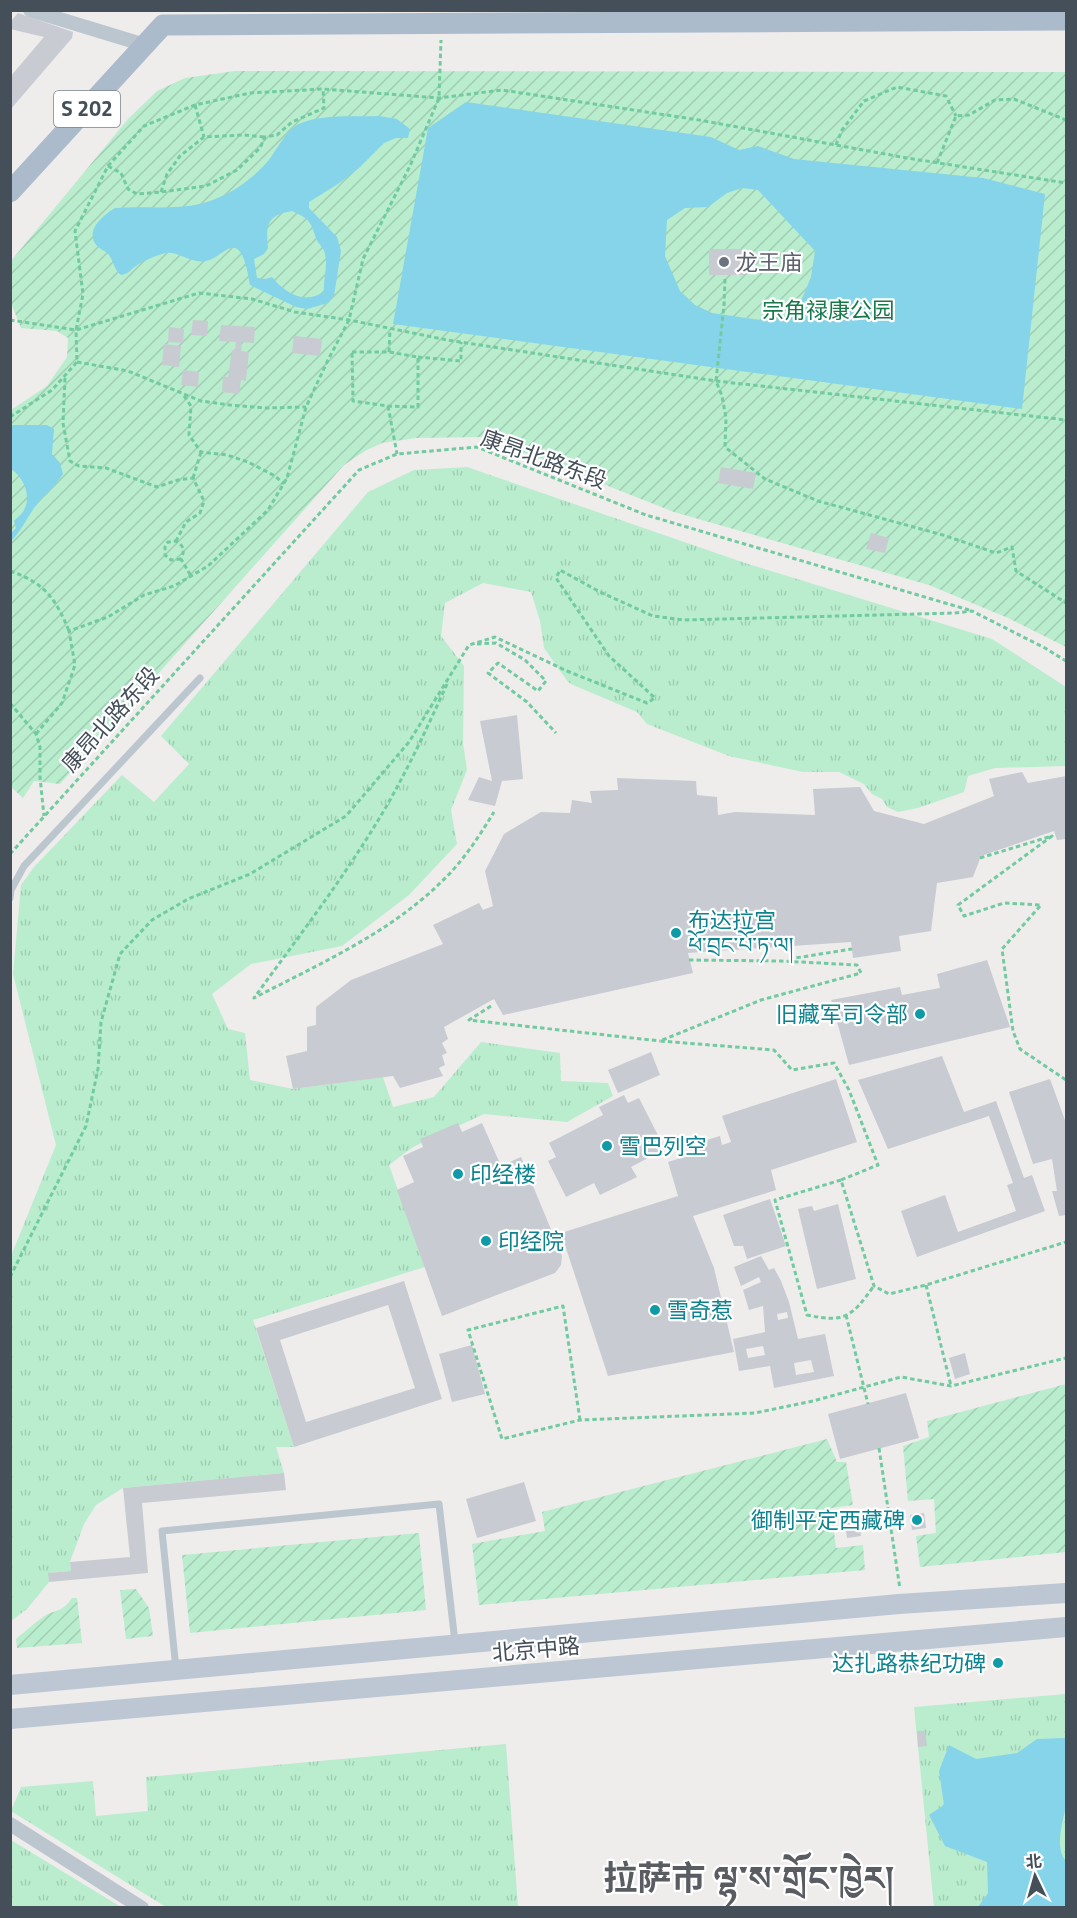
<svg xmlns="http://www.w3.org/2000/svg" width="1077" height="1918" font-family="'Titillium Web','Noto Sans SC','Noto Serif Tibetan',sans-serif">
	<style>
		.grass { fill: url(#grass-tufts) }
		.garden { fill: url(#garden-furrows) }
		.water { fill: #86d4ea; fill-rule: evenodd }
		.building { fill: #c8cbd1; fill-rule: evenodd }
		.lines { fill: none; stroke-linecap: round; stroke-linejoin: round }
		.path { stroke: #72cba0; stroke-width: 3; stroke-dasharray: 4.5 3; stroke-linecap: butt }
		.lane { stroke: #bcc6ce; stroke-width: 7 }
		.street { stroke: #bcc6ce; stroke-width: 14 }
		.secondary { stroke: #bcc7d3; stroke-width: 20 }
		.primary { stroke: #abbbcb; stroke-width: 21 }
		.worship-dot { fill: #6b7280; stroke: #fff; stroke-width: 2 }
		.culture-dot { fill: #0f9aa8; stroke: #fff; stroke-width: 2 }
		.labels { text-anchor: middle; stroke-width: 4.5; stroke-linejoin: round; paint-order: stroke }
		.shield { fill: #fff; stroke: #7c848b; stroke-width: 1.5 }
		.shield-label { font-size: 21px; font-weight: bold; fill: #444f59 }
		.worship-label { font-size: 22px; fill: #5b616d; stroke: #fff; text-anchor: start }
		.park-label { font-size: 22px; fill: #177849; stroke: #fff }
		.street-label { font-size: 22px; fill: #444f59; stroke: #fff }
		.culture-label { font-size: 22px; fill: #0d838f; stroke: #fff; text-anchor: start }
		.town-label { font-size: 34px; font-weight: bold; fill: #595c61; stroke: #fff }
	</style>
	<defs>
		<pattern id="grass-tufts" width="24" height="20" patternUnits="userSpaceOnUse" patternTransform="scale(1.5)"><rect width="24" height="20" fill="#b9edce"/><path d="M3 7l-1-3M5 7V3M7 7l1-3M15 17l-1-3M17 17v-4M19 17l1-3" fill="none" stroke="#a0cdb3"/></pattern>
		<pattern id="garden-furrows" width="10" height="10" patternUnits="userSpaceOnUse" patternTransform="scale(1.5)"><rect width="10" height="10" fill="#b9edce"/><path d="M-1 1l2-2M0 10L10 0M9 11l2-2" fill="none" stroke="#a0cdb3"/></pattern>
	</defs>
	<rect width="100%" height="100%" fill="#efecec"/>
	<g class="grass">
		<polygon points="467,467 745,563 992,639 1066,687 1066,766 995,768 968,776 964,792 918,808 898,812 887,807 882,799 872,794 864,784 839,772 803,772 729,756 647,724 637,712 573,685 568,682 544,648 540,621 531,592 483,583 445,603 441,636 464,666 463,743 467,770 451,810 457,844 409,895 342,946 251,964 212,994 228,1029 245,1033 250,1080 293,1089 383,1077 393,1107 434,1097 481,1042 560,1053 561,1081 608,1083 613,1096 567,1122 484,1114 413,1147 389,1165 425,1267 253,1320 294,1447 276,1447 284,1473 123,1488 96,1505 84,1524 70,1562 71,1571 49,1573 49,1582 27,1609 11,1621 11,1256 56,1145 13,974 21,885 34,867 122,775 154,802 189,764 161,736 368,492 414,470"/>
		<polygon points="1066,1694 1066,1907 934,1907 914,1707"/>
		<polygon points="506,1744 518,1907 166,1907 11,1811 21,1787 93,1781 96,1816 148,1811 146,1777"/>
		<polygon points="11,1840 121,1907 11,1907"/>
	</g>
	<g class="garden">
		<polygon points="235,71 1066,72 1066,647 1008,618 929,585 674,512 484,437 416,438 382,443 365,451 344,465 60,784 34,781 23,798 11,787 11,410 47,386 67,357 68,338 57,331 21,328 11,303 11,261 128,119 157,91 185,78"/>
		<polygon points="1066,1384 1066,1552 920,1567 916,1536 936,1533 934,1499 908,1501 903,1446 929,1437 927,1421"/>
		<polygon points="827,1439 837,1462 846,1462 853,1505 831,1508 836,1548 863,1545 865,1570 479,1605 472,1544 545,1531 542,1512"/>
		<polygon points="419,1533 426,1610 190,1633 182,1555"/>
		<polygon points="136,1589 149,1608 153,1636 126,1639 120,1590"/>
		<path d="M 72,1598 L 77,1598 L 82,1643 L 17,1648 L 16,1639 C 22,1634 44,1615 48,1614 C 59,1610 65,1609 72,1598 Z"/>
	</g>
	<g class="water">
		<path d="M 466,102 L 711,137 L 739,150 L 758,146 L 794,159 L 983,178 L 1045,194 L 1022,409 L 393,324 L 428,128 ZM 742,188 L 758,190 L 815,251 L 811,277 L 801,301 L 783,318 L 760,320 L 712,313 L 695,305 L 680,291 L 665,256 L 667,220 L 685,208 L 708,207 L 727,193 Z"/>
		<path d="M 379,116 L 397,119 L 410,129 L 408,138 L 396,138 L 384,143 L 359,168 L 338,184 L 309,202 L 309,208 L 337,237 L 341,251 L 334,296 L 328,303 L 307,309 L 296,307 L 250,285 C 248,275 244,244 231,248 C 223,250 218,258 206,261 C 191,264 179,251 166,253 C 157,255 143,261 136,266 C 130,270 129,274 121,275 C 114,270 114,262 109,255 C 106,251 101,250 97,246 C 84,231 103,215 115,208 C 149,205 187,213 220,197 C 237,190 256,175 268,161 C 278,149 286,129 301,123 C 324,114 355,117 379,116 ZM 292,211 C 309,219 310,220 316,238 C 318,244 324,248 325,254 C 328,267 323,279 324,292 C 304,304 286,294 272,277 L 265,279 L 257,278 L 254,259 L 264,254 L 268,248 C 266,226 266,215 292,211 Z"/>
		<path d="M 13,425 L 47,425 L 54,429 L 52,454 L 60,463 L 63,474 C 55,487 43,496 34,508 C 26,520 21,531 11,541 L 11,533 L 16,528 L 14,521 C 17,518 22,514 24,510 C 32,495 23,477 11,469 L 11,427 Z"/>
		<path d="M 1066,1738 C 1067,1756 1070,1790 1066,1806 C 1063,1821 1054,1848 1066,1861 L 1066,1907 L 978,1907 L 988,1893 L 987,1862 L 945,1846 L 929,1815 L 944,1805 L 939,1771 L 949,1745 L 976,1759 L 1017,1753 L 1037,1739 Z"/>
	</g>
	<g class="building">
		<polygon points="18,13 73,32 72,38 10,110 10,77 44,37 10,29 10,22"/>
		<rect x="709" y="249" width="36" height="26"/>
		<polygon points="193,320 208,321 207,336 191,335"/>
		<polygon points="221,325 255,327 254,343 242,342 241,351 249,352 246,381 241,380 239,394 222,392 223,376 228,377 232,350 235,350 236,342 219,341"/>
		<polygon points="169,327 184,329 183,343 168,342"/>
		<polygon points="294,336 322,339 320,356 292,353"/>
		<polygon points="164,344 181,346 179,367 162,365"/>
		<polygon points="183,370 199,372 198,387 181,385"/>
		<polygon points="721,467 756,473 753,489 718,483"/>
		<polygon points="871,533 889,538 885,553 866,549"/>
		<polygon points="517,715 523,779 502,781 495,806 468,800 479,777 492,781 480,721"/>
		<polygon points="1022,772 1028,783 1066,776 1066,839 1057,840 1054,831 981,856 973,877 937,883 931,931 899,936 901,951 853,958 851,942 688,953 693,973 503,1015 494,999 444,1027 448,1039 442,1043 447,1053 442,1055 445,1065 439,1068 443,1076 400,1088 393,1076 293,1089 286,1056 307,1051 307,1027 316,1025 316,1007 351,980 443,944 433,925 479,903 483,910 493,906 485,871 504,834 541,812 570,813 572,800 592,803 590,791 618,790 617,778 696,781 697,795 717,797 718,815 735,812 815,815 813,789 860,787 874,811 924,824 994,796 989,779"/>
		<polygon points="987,960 1010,1027 849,1065 831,1000 900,987 902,995 940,988 937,974"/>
		<polygon points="651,1052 660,1075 618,1093 608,1070"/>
		<polygon points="942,1056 964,1112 996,1101 1024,1178 1032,1175 1045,1211 917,1257 901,1211 945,1195 958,1232 1016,1211 1007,1185 1013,1183 989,1116 888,1149 858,1080"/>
		<polygon points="836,1079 857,1142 771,1170 776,1190 693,1216 714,1268 734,1352 608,1376 561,1233 678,1196 668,1162 700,1152 697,1143 720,1136 722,1145 731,1142 722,1116"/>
		<polygon points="1050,1079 1066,1123 1066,1215 1059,1216 1052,1191 1057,1191 1052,1159 1033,1164 1009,1092"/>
		<polygon points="624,1095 628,1103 639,1098 665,1149 631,1167 637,1177 600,1195 594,1183 566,1197 548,1161 556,1157 549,1143 603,1115 599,1107"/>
		<polygon points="458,1123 462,1132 482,1123 501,1166 521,1157 562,1256 561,1265 555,1273 442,1316 397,1190 414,1182 403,1156 423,1147 420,1139"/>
		<polygon points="770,1199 786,1246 747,1259 743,1246 734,1246 723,1215"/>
		<polygon points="838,1204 856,1279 817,1289 798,1209 812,1206 814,1211"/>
		<path d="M 761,1256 L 769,1270 L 774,1268 L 781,1281 L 789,1302 L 798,1339 L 825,1334 L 834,1376 L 774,1388 L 770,1366 L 739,1371 L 733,1339 L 765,1332 L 763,1306 L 749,1310 L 743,1290 L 761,1282 L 759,1277 L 741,1286 L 734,1267 ZM 787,1312 L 788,1318 L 778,1320 L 777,1314 ZM 763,1346 L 765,1355 L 748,1358 L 746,1349 ZM 811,1360 L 814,1372 L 796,1375 L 794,1363 Z"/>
		<path d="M 404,1281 L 442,1399 L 294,1447 L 256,1328 ZM 388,1305 L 415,1388 L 306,1422 L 280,1340 Z"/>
		<polygon points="472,1345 485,1394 452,1402 439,1354"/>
		<polygon points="965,1353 970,1374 955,1379 949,1358"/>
		<polygon points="906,1393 919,1438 840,1459 828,1414"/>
		<polygon points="284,1473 286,1490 142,1503 148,1573 49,1582 48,1573 71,1571 70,1562 130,1557 123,1488"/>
		<polygon points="524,1482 536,1521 477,1538 466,1499"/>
		<polygon points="924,1513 926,1528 912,1530 910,1515"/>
		<polygon points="859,1522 861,1536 847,1538 845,1523"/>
		<polygon points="917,1731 925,1731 927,1746 918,1747"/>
	</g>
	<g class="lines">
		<g class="path">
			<polyline points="195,105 204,137"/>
			<polyline points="836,145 842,130 864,101 897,87 946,96 956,116"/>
			<polyline points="937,163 956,116 969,115 995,100 1014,99 1066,120"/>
			<polyline points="108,166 121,173 128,189 137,194 161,192 206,186 237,170 260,148 265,137 277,135 292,122 324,108 323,89"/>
			<polyline points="161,192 167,174 180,156 204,137 244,135 265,137"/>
			<polyline points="725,279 724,305 716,381 722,396 726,418 725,447 765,479 818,501 943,535 996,553 1012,547 1016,571 1066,603"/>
			<polyline points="10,320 76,330 199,293 252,299 295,312 349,320 447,340 716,381 1066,420"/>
			<polygon points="352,352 389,352 418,357 418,407 388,406 353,401"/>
			<polyline points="389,352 390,329"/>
			<polyline points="418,357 461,361 461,342"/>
			<polyline points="77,362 128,371 201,401 230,405 266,408 306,407"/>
			<polyline points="65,378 63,423 70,461 79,466 106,468 157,487 178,480 193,478 204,501 200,513 186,522 176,541"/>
			<polyline points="184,396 191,406 189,435 201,452 227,455 248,462 275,476 284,484"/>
			<polyline points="388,406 397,454"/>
			<polyline points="10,417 52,390 77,362 76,330 83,294 75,231 108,166 144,126 195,105 250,93 323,89 439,98 502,90 699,120 907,158 1066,183"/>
			<polyline points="193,478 201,452"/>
			<path d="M 181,559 L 171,560 L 165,555 L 165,547 L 168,542 L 176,541 C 184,546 185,550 181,559 L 191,576"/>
			<path d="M 10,571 C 45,583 56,599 69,631"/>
			<polyline points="477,644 496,643 525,660 546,681 538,691 498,663 488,673 527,702 556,733"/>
			<path d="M 447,684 C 428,726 409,767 386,807 C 347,874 299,936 254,998 C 323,962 397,930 451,872 C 468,854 481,833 494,812"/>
			<polyline points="10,703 36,734 40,747 40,777 44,816"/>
			<polyline points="36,734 62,703 75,665 69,631 108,617 144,595 174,586 208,566 268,510 287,478 306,407 328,360 349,320 363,259 410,166 439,98 441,40"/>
			<polyline points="10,854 359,470 397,454 477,447 646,515 969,610"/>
			<polyline points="980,858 1052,836 958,905 964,916 1004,903 1041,905 1002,949 1013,1031 1020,1049 1066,1080"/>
			<polyline points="789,959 852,949"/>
			<polyline points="689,960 781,961 857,965 861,973 761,1000 660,1041 774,1050 792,1070 834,1063 849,1090 878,1165 841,1180 874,1286 889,1294 926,1285 1066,1242"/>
			<polyline points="491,1006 469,1020 660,1041"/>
			<path d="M 841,1180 L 775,1200 L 807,1315 C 844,1323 852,1317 873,1287"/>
			<polyline points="10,1277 86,1126 98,1069 101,1022 120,954 152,920 188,899 250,874 346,816 409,742 469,645 495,637 567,671 647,703 655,698 609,656 556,578 560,570 600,592 653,616 684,620 955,613 972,611 1045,648 1066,661"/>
			<polyline points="926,1285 951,1386"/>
			<polyline points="846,1315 868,1404"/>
			<polyline points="580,1420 563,1306 468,1330 502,1439 580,1420 755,1413 813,1401 901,1377 951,1386 1066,1358"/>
			<polyline points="879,1448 900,1589"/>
		</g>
		<g class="lane">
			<polyline points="10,898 11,890 24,866 200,678"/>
			<polyline points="176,1669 162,1531 439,1504 455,1642"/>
		</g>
		<g class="street">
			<polyline points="30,10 145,45"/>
			<polyline points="10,1824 142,1908"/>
		</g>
		<g class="secondary">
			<polyline points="10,1685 899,1604 1066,1593"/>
			<polyline points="10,1719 1066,1627"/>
		</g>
		<polyline class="primary" points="10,192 163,25 1066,20"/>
	</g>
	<circle class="worship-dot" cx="724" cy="262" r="6"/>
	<g class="culture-dot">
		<circle cx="676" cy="933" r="6"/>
		<circle cx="920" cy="1014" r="6"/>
		<circle cx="607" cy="1146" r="6"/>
		<circle cx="458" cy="1174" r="6"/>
		<circle cx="486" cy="1241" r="6"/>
		<circle cx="655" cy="1310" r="6"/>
		<circle cx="917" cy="1520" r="6"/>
		<circle cx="998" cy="1663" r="6"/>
	</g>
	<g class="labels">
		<rect class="shield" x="54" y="91" width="66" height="36" rx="4.5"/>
		<g class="shield-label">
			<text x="87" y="116">S 202</text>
		</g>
		<g class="worship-label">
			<text x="736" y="270">龙王庙</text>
		</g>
		<g class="park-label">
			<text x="828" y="318">宗角禄康公园</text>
		</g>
		<g class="street-label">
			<text transform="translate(544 459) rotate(20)" y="8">康昂北路东段</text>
			<text transform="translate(110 719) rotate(-48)" y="8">康昂北路东段</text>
			<text transform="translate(536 1649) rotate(-5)" y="8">北京中路</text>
		</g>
		<g class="culture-label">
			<text x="688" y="928">布达拉宫<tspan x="688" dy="25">ཕོ་བྲང་པོ་ཏ་ལ།</tspan></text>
			<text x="908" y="1022" text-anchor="end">旧藏军司令部</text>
			<text x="619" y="1154">雪巴列空</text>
			<text x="470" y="1182">印经楼</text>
			<text x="498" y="1249">印经院</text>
			<text x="667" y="1318">雪奇惹</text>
			<text x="905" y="1528" text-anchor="end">御制平定西藏碑</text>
			<text x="986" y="1671" text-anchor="end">达扎路恭纪功碑</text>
		</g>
		<g class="town-label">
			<text x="749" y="1890">拉萨市 ལྷ་ས་གྲོང་ཁྱེར།</text>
		</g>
	</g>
	<rect width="1077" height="1918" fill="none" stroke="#444f59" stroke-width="24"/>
	<g transform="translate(1035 1876) rotate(355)" stroke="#ffffff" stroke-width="4.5" paint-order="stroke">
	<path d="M0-4.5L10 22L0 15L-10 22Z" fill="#444f59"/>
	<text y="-9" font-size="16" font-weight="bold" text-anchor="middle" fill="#444f59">北</text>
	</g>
</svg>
